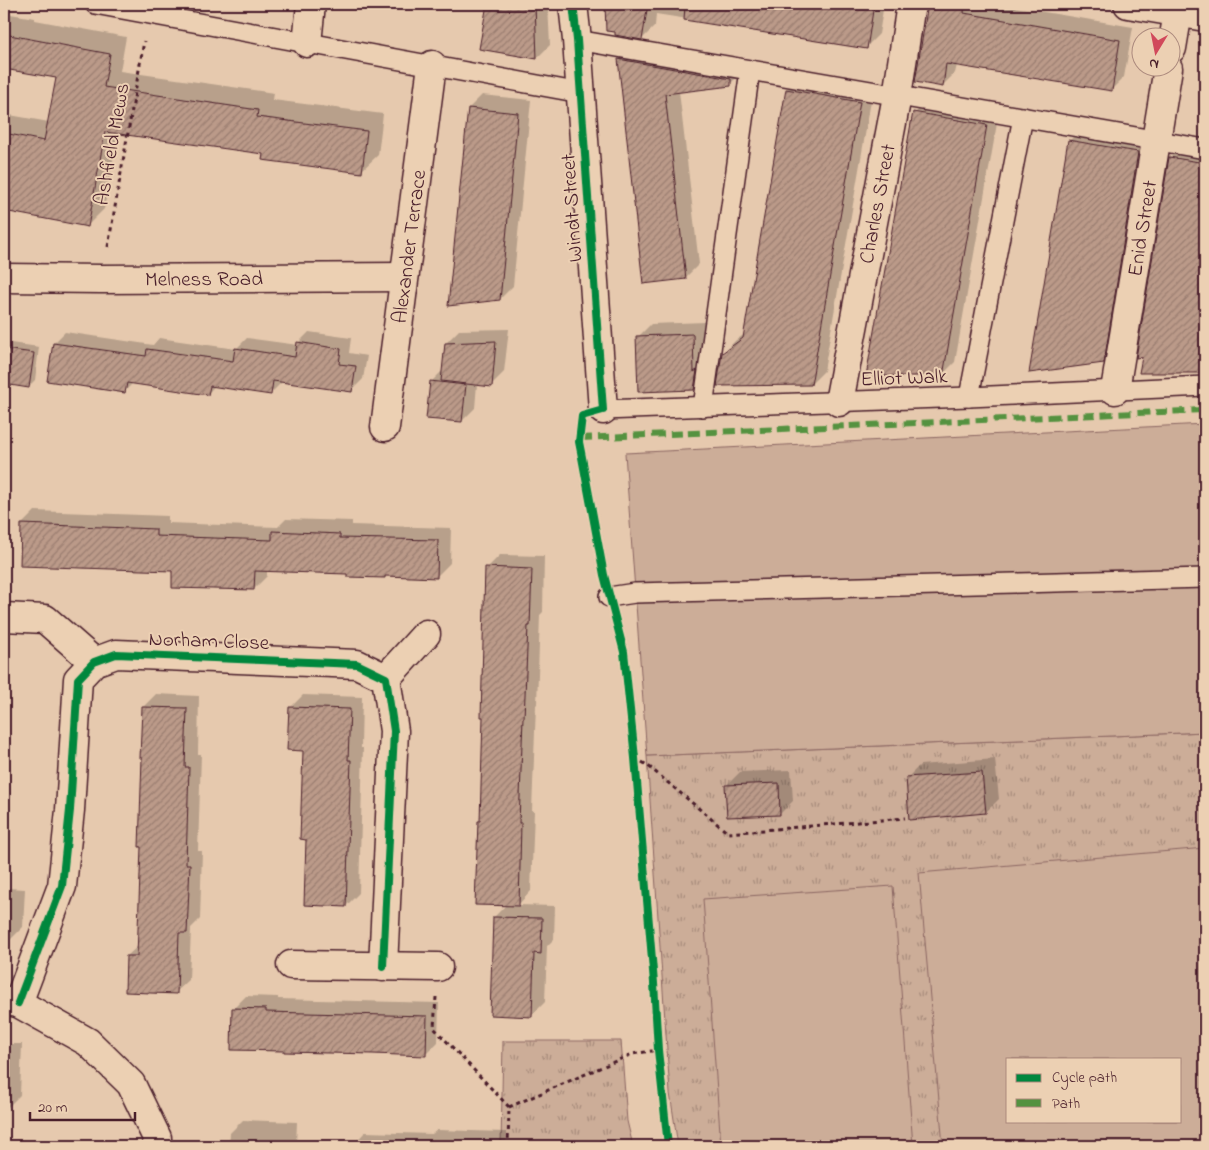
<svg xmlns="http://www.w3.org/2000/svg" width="1209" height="1150" font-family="'Indie Flower',sans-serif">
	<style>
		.grass { fill: url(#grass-tufts); stroke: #8b6662; fill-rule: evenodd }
		.garden { fill: #ccad98; stroke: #8b6662; fill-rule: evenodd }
		.shadow { fill: #0003 }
		.building { fill: url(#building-hatch); stroke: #4a1f2b }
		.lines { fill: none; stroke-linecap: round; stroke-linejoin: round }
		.lane-casing { stroke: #4a1f2b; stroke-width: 22 }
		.street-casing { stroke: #4a1f2b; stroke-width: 31 }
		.secondary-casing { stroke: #4a1f2b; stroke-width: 31 }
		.path { stroke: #4a1f2b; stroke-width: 3; stroke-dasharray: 4 4; stroke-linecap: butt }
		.lane { stroke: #ecd0b3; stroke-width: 19 }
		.street { stroke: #ecd0b3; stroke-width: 28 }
		.secondary { stroke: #ecd0b3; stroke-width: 28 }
		.quiet { stroke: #549240; stroke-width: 6; stroke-dasharray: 12 6; stroke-linecap: butt }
		.cycleway-casing { stroke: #ecd0b3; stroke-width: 11 }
		.cycleway { stroke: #00873e; stroke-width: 8 }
		.labels { text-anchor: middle; stroke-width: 4; stroke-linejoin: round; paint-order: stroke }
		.street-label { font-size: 21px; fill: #4a1f2b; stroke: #ecd0b3 }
	</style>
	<defs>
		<pattern id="grass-tufts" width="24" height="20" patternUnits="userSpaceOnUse" patternTransform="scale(1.25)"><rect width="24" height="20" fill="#ccad98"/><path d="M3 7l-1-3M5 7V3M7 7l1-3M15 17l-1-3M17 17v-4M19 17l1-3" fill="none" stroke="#a88c7c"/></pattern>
		<pattern id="building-hatch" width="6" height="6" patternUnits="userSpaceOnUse" patternTransform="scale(1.25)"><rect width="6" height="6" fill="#bb9a89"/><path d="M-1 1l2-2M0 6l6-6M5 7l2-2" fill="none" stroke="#9a7d70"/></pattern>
	</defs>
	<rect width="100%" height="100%" fill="#e6c9ae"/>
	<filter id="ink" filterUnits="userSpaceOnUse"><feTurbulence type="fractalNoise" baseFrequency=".02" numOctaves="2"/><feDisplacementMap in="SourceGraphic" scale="10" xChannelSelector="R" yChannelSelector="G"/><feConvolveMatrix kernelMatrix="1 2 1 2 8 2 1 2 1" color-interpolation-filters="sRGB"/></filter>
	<g filter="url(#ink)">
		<g class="grass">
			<path d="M 1205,732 L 1205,1146 L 678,1146 L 670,1093 L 647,756 ZM 1008,1059 L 1180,1059 L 1180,1121 L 1008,1121 Z"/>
			<polygon points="503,1041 621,1041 627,1121 633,1146 501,1146"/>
		</g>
		<g class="garden">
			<polygon points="1205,424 1205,732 647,756 625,453"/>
			<path d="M 1205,848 L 1205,1146 L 943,1146 L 919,873 ZM 1008,1059 L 1180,1059 L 1180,1121 L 1008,1121 Z"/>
			<polygon points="893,886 913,1146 721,1146 703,899"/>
		</g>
		<g class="shadow">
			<polygon points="488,4 548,4 550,45 537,58 480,48"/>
			<polygon points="606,4 884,4 879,34 866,47 656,14 655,26 642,39 608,30"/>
			<polygon points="929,4 996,4 1133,27 1124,77 1111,90 957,65 955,73 942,86 916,81"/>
			<polygon points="4,13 35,18 35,20 126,37 120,71 274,93 273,100 383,114 378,155 361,171 265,153 118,133 104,209 87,226 45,198 4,191 4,114 49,122 58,77 11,69 4,110"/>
			<polygon points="632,46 743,71 730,84 679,91 699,264 686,277 644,282 619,59"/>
			<polygon points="800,76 873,89 824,371 811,384 723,353 736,340 745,334 787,89"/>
			<polygon points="482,95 531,100 513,286 500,299 469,108"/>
			<polygon points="928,100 999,112 955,362 942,375 915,113"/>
			<polygon points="1082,128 1151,139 1116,348 1103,362 1069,141"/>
			<polygon points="1183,144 1205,148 1205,371 1141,371 1170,157"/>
			<polygon points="705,322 707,376 694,389 638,337 651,324"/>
			<polygon points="509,329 504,372 491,385 477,384 475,408 462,421 432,381 444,369 446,343 459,330"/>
			<polygon points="65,332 153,345 159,338 236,349 247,338 298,345 298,343 309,332 351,338 349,353 367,356 363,379 352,390 282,382 271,393 216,385 208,393 133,383 125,391 49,380 54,343"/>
			<polygon points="4,342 39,347 35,380 29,386 4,382"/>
			<polygon points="35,511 168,516 168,523 278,527 286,519 352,521 352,525 451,528 450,563 437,576 387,575 385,577 349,573 267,571 267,576 254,589 174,570 22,524"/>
			<polygon points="500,555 544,556 543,612 540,615 537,704 536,705 532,811 534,811 531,891 518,905 555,906 554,939 547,946 545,1002 532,1015 494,917 507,904 479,822 481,820 487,568"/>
			<polygon points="4,635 8,636 4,773"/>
			<polygon points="156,694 199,696 198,754 201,754 198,851 202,851 200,919 191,928 189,980 176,992 127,956 139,945 143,757 143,707"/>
			<polygon points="303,695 362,697 361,748 363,748 359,893 346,906 307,838 304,750 290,708"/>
			<polygon points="995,759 999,799 986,812 907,778 920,765"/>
			<polygon points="791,770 793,801 780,814 727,785 740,772"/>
			<polygon points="4,790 10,791 7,888 25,889 23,927 10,940 4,940"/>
			<polygon points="246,996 278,997 278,999 439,1003 438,1042 425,1055 233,1009"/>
			<polygon points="4,1044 22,1044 20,1095 7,1108 4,1108 4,1129"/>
			<polygon points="243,1120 297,1122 296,1146 229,1146 230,1133"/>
			<polygon points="437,1130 506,1132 506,1146 352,1146 365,1132 432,1134"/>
		</g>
		<g class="building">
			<polygon points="487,4 535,4 537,59 479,49"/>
			<polygon points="605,4 648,4 642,40 615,35 615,32 606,31"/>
			<polygon points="685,4 874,4 867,49 684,20"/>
			<polygon points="928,4 965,4 964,13 1120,40 1112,91 946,64 943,87 915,82"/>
			<polygon points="4,34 110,54 104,87 258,110 257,117 367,131 362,173 262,160 263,154 105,132 88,227 4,211 4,133 44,141 56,78 4,69"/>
			<polygon points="618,59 731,79 731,86 665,94 686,279 643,284"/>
			<polygon points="786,89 860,102 811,385 717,386 722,353 743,338"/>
			<polygon points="468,108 518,113 513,167 500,300 448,306"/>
			<polygon points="913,112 987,125 943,376 866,376"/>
			<polygon points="1068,140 1138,152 1104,363 1029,373"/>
			<polygon points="1169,157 1205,163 1205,373 1139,373 1142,357 1136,358"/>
			<polygon points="693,334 694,372 697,370 694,390 638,392 636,336"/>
			<polygon points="496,341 492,387 441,381 445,343"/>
			<polygon points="297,342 341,349 339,364 356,366 352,392 273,381 271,395 210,386 208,395 127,383 125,393 47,381 53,343 146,356 147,349 233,361 235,348 295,357"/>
			<polygon points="4,349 34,353 29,388 4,384"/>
			<polygon points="430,381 466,385 462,422 426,419"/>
			<polygon points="21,524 156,529 156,536 272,540 272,531 340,534 340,538 438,540 437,578 385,576 385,578 347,577 347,574 255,571 254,590 172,588 172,571 20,566"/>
			<polygon points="485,567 532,569 530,626 528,626 524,718 523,718 519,823 521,823 519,906 475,905 478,821 480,821 483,717 481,717"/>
			<polygon points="142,707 187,708 185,767 189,767 186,864 190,864 187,933 179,933 177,994 125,992 126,956 137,956 141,847 139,847 142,758 140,758"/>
			<polygon points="289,707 350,709 348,760 351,760 346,907 304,905 306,840 300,839 303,751 287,750"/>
			<polygon points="982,772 986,813 909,820 906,777"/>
			<polygon points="779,783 780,815 727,817 725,785"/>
			<polygon points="493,917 542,918 541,954 534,953 532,1017 490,1015"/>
			<polygon points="232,1008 266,1009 266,1012 427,1016 426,1056 373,1054 284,1052 284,1051 231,1050"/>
		</g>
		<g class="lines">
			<defs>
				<g id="lane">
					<polyline points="95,4 581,93"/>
					<polyline points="577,40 1205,149"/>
					<polyline points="969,397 1023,117"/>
					<polyline points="703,407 750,70"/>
					<polyline points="603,410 969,397 1205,386"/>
					<polyline points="609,597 635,593 1205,578"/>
				</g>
				<g id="street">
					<polyline points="573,4 577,40 603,410"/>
					<polyline points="307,43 311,4"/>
					<polyline points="1172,48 1178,12"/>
					<path id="s1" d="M 4,278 L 102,279 L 404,277"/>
					<path id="s2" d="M 1115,390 L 1168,68"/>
					<path id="s3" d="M 839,402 L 897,96 L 911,4"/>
					<path id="s4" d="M 385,427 L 432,65"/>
					<polyline points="4,617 45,619 94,662"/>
					<polyline points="386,678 426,634"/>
					<polyline points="291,965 438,967"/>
					<polyline points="4,1001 18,1003 88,1042 131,1084 157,1138 157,1146"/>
					<polyline points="18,1003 62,886 70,810 78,679 94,662 116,654 357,664 386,678 394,731 383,967"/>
				</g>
				<polyline id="secondary" points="1128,4 1205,17"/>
			</defs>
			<use href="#lane" class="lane-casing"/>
			<use href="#street" class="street-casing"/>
			<use href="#secondary" class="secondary-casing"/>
			<g class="path">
				<polyline points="108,247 144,41"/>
				<polyline points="635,758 647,765 728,833 905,818"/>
				<polyline points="436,997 434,1028 509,1107 508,1146"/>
				<polyline points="509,1107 632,1054 658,1050"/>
			</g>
			<use href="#lane" class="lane"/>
			<use href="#street" class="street"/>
			<use href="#secondary" class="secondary"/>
			<polyline class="quiet" points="580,438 1205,410"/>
			<defs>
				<g id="cycleway">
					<polyline points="573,4 577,40 603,410 582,416 579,442 581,452 604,575 624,652 635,758 654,983 658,1050 668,1146"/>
					<polyline points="18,1003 62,886 70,810 78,679 94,662 116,654 357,664 386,678 394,731 383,967"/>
				</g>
			</defs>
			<use href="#cycleway" class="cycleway-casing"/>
			<use href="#cycleway" class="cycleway"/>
		</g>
	</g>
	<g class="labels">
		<g class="street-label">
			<text transform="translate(111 144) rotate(-80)" y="7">Ashfield Mews</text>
			<text dy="7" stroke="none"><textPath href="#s3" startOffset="202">Charles Street</textPath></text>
			<text transform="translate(571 208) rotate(-94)" y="7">Windt Street</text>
			<text dy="7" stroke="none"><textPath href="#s2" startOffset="164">Enid Street</textPath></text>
			<text dy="7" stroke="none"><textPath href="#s4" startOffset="182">Alexander Terrace</textPath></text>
			<text dy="7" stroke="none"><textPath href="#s1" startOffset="200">Melness Road</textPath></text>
			<text transform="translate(904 377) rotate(-2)" y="7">Elliot Walk</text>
			<text transform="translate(209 640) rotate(2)" y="7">Norham Close</text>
		</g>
	</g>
	<rect width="1209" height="1150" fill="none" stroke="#ecd0b3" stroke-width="20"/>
	<rect x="10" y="10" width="1189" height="1130" fill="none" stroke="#4a1f2b" stroke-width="2" filter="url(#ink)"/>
	<rect x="1006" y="1058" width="175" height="65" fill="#ecd0b3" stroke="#ab897d"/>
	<rect x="1016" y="1074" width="25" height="8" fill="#00873e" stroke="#ab897d"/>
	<text x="1052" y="1082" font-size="15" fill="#4a1f2b">Cycle path</text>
	<rect x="1016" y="1099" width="25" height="8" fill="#549240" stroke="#ab897d"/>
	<text x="1052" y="1108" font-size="15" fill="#4a1f2b">Path</text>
	<g transform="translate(1156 52) rotate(190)"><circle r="24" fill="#ecd0b3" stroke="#ab897d"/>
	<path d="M0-4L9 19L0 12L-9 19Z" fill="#d1495b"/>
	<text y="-8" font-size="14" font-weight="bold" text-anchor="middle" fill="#4a1f2b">N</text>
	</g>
	<path d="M30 1112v8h105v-8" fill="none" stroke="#4a1f2b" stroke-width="2.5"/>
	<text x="38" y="1112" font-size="15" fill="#4a1f2b" stroke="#ecd0b3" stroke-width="4" paint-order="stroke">20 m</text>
</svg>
